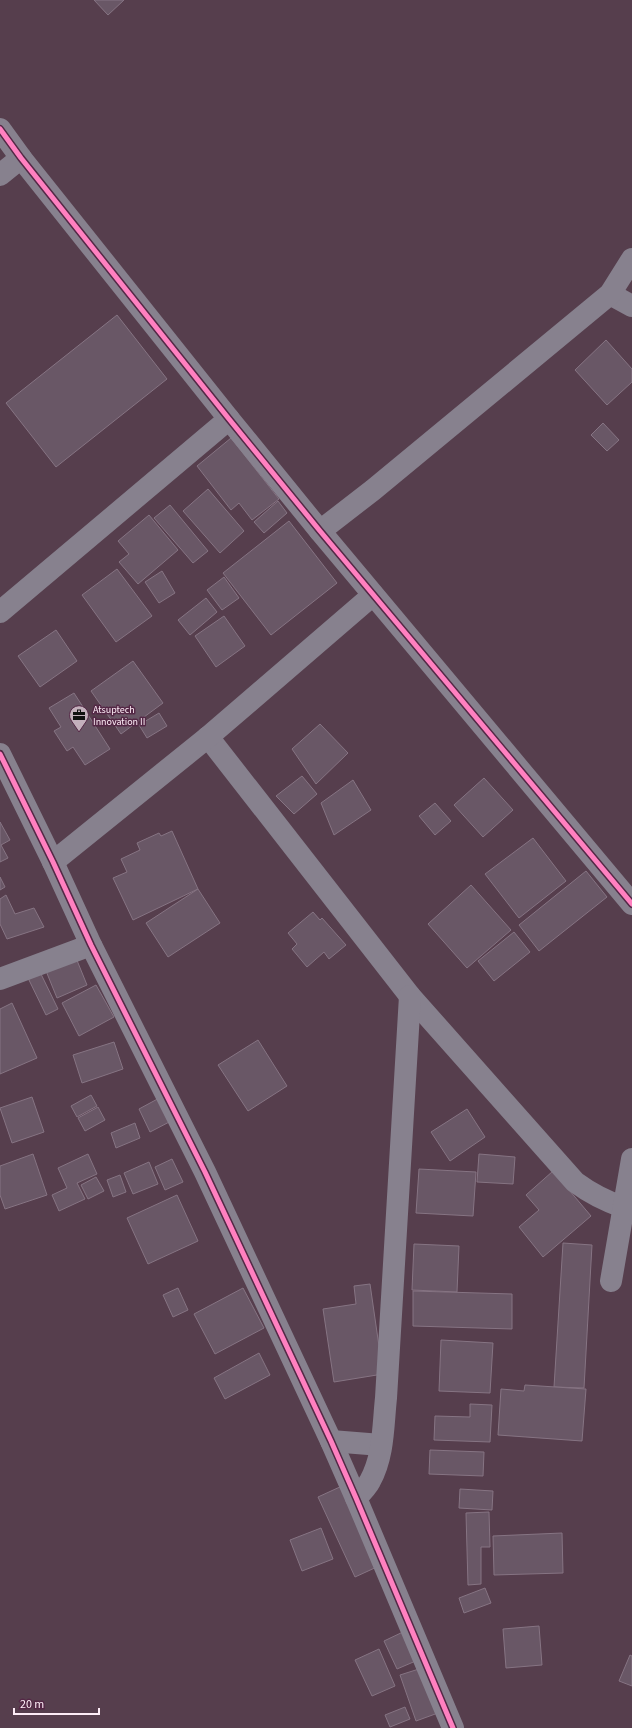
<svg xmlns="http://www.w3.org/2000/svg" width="632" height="1728" font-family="'Source Sans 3',sans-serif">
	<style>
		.building { fill: #695766; stroke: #867483 }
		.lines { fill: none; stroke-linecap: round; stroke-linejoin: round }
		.street { stroke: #87818e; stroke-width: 22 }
		.cycleway-casing { stroke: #542846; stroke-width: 8 }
		.cycleway { stroke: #ff80c0; stroke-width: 5 }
		.labels { text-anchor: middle; stroke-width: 3; stroke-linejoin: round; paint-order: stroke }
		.poi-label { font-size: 10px; fill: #feedf7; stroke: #542846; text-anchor: start }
	</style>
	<rect width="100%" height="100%" fill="#563e4d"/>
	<g class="building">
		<polygon points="94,0 124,0 108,15"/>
		<polygon points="117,315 167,379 56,467 6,403"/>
		<polygon points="606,340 632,369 632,382 607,405 575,370"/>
		<polygon points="603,423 619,440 607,451 591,435"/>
		<polygon points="231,438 279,499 252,520 239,503 231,510 197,466"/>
		<polygon points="208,489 244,531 220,553 183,511"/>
		<polygon points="278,501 287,513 264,533 254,522"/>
		<polygon points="170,505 208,551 193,563 154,518"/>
		<polygon points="149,515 178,550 138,584 119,562 129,554 118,541"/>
		<polygon points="289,521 337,583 271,635 223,573"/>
		<polygon points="117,569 152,616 116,642 82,595"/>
		<polygon points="162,571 175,593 159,603 145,582"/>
		<polygon points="224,577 239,598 222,610 207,590"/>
		<polygon points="206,598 217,612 190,635 178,620"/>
		<polygon points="224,616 245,646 216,667 195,636"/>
		<polygon points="56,630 77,661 40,687 18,656"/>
		<polygon points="133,661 163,703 121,734 91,691"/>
		<polygon points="74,693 110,749 85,765 73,747 67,751 54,731 61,727 49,708"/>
		<polygon points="159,713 167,726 147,738 139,725"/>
		<polygon points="320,724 348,753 316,784 292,749"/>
		<polygon points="302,776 317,794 294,814 276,796"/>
		<polygon points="484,778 513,810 483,837 454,805"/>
		<polygon points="353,780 371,810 334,835 321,803"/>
		<polygon points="435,803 451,821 435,835 419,816"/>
		<polygon points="0,822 10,840 1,845 8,858 0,862"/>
		<polygon points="172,831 198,889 133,920 113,878 127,872 121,859 140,850 137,843 159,833 161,836"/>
		<polygon points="533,838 566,881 519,918 485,874"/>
		<polygon points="586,871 607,897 539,951 519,925"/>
		<polygon points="0,877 5,887 0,890"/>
		<polygon points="471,885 511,930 467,968 428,924"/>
		<polygon points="198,889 220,923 168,957 146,923"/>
		<polygon points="6,895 15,914 34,908 44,927 7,939 0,924 0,899"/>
		<polygon points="313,912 320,920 322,918 346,945 329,959 324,952 307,967 292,949 297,944 288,933"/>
		<polygon points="514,932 530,952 494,981 478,961"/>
		<polygon points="74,953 87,985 57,998 44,966"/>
		<polygon points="40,972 58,1009 46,1015 28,978"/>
		<polygon points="96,985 114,1017 79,1036 62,1003"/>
		<polygon points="12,1003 37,1058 0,1074 0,1009"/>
		<polygon points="258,1040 287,1086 248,1111 218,1065"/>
		<polygon points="114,1042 123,1069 82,1083 73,1055"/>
		<polygon points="91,1095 97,1106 77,1117 71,1106"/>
		<polygon points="163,1096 175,1119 150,1132 139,1109"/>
		<polygon points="32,1097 44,1132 12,1143 0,1108"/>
		<polygon points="98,1107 105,1120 85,1131 78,1118"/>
		<polygon points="467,1109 485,1137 450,1161 431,1132"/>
		<polygon points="135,1123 140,1138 116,1148 111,1133"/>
		<polygon points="33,1154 47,1195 5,1209 0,1195 0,1166"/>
		<polygon points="88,1154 97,1174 77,1183 85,1199 59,1211 52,1195 67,1188 58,1168"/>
		<polygon points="479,1154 515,1157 513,1184 477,1182"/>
		<polygon points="172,1159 183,1182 165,1190 155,1167"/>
		<polygon points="149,1162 158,1184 133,1194 124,1173"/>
		<polygon points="419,1169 476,1172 473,1216 416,1213"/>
		<polygon points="553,1171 591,1216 543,1257 519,1227 539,1210 526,1195"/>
		<polygon points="120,1175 126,1192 113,1197 107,1180"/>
		<polygon points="96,1177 104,1191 88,1199 81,1185"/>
		<polygon points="177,1195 198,1241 148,1264 127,1218"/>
		<polygon points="563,1243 592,1245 584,1388 554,1387"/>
		<polygon points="414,1244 459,1246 457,1292 412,1290"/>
		<polygon points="370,1284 383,1374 334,1382 323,1309 356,1304 354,1286"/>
		<polygon points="178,1288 188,1310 173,1317 163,1295"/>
		<polygon points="243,1288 264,1328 215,1354 194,1314"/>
		<polygon points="413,1291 512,1294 512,1329 413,1326"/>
		<polygon points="441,1340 493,1343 490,1393 439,1391"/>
		<polygon points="259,1353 270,1375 225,1399 214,1378"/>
		<polygon points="525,1385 586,1389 582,1441 498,1435 501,1389 524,1391"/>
		<polygon points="470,1404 492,1405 490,1442 434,1440 435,1416 470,1417"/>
		<polygon points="430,1450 484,1452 483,1476 429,1474"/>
		<polygon points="342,1486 379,1566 355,1577 318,1497"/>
		<polygon points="460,1489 493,1491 492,1510 459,1508"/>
		<polygon points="489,1512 490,1547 481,1547 481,1584 468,1585 466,1513"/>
		<polygon points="321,1528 333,1559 302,1571 290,1540"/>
		<polygon points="562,1533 563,1573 494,1575 493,1536"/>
		<polygon points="485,1588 491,1603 464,1613 459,1598"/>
		<polygon points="539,1626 542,1665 506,1668 503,1629"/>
		<polygon points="405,1631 418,1660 397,1669 384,1641"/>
		<polygon points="379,1649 395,1686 372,1696 355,1660"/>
		<polygon points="630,1655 632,1656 632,1686 619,1681"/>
		<polygon points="422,1668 438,1713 416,1721 400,1675"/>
		<polygon points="405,1707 410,1719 390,1727 385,1715"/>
	</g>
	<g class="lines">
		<g class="street">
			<polyline points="0,129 21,158 229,419 320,531 632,904"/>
			<polyline points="0,175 21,158"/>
			<polyline points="610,294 632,306"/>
			<polyline points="320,531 373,490 610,294 632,259"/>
			<polyline points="0,612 229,419"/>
			<path d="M 208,737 L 410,996 L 575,1182 C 590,1193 605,1201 623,1207"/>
			<polyline points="0,754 53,862 91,945 205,1172 331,1441 356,1498 453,1728"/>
			<polyline points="53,862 208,737 373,595"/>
			<polyline points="0,979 91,945"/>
			<polyline points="611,1281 632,1159"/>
			<polyline points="331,1441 381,1445"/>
			<path d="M 356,1498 C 361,1493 367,1487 370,1481 C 384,1456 383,1425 386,1398 L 410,996"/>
		</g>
		<defs>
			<g id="cycleway">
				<polyline points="0,129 21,158 229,419 320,531 632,904"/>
				<polyline points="0,754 53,862 91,945 205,1172 331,1441 356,1498 453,1728"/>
			</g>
		</defs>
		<use href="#cycleway" class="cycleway-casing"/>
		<use href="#cycleway" class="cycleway"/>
	</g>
	<defs>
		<symbol id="office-pin" viewBox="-11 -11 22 30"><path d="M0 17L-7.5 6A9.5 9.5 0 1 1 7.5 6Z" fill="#c3b0bc" stroke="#542846"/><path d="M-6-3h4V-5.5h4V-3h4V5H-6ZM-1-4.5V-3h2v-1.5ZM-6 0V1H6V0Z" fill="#111"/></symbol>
	</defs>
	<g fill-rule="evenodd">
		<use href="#office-pin" x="68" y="704" width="22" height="30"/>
	</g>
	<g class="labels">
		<g class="poi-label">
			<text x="93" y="713">Atsuptech<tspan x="93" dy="12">Innovation II</tspan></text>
		</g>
	</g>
	<path d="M14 1708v6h85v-6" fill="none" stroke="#feedf7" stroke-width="2"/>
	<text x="20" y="1708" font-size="12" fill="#feedf7" stroke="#542846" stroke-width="3" paint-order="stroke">20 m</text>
</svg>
